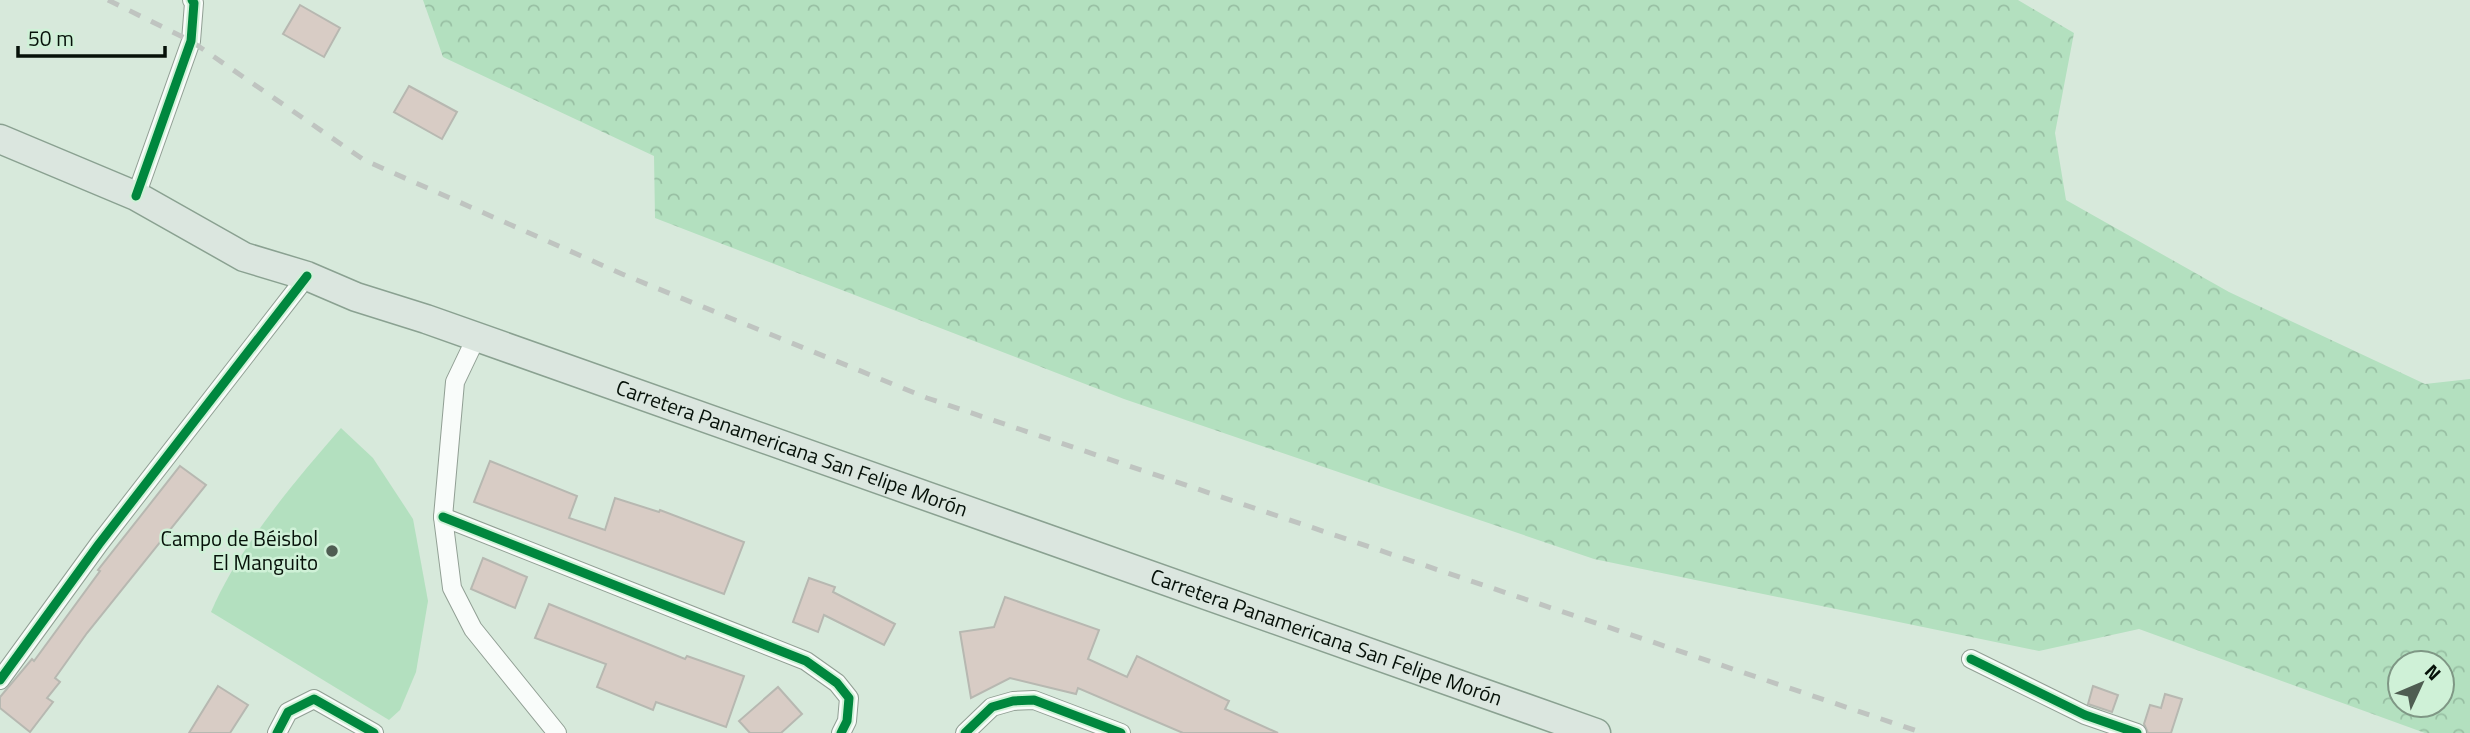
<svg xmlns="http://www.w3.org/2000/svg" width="2470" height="733" font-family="'Titillium Web',sans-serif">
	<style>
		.forest { fill: url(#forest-crowns); fill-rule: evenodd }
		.park { fill: #b3e0bf }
		.building { fill: #d8ccc5; stroke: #b7b8b1; stroke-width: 2 }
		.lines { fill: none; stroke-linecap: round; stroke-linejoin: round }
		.street-casing { stroke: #919f94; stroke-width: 20 }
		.primary-casing { stroke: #8aa191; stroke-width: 31 }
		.street { stroke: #f9fcfa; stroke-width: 18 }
		.primary { stroke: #dbe6df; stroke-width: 28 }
		.rail { stroke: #bfc4c0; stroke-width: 5; stroke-dasharray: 12 12; stroke-linecap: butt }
		.cycleway-casing { stroke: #cff1d7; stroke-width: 13 }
		.cycleway { stroke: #00873e; stroke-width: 9 }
		.poi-dot { fill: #4f5d52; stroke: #cff1d7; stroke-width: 2.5 }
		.labels { text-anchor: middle; stroke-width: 5; stroke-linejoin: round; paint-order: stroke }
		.street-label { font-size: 21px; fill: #061109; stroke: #cff1d7 }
		.poi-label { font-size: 21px; fill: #061109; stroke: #cff1d7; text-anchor: end }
	</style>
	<defs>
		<pattern id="forest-crowns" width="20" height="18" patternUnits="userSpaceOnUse" patternTransform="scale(1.75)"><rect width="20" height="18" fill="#b3e0bf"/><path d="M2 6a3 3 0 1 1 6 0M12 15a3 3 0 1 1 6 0" fill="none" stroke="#98bfa3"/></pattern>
	</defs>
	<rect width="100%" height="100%" fill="#d7e9db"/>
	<path class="forest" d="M 423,0 L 2018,0 L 2074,33 L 2055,133 L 2066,200 L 2229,292 L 2425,384 L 2470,379 L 2470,733 L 2425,733 L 2139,629 L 2039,651 L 1594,559 L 1124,399 L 655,218 L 654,156 L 443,57 ZM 2400,663 L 2442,663 L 2442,705 L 2400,705 Z"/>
	<path class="park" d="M 341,428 L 373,458 L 413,519 L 428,601 L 416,672 L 400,710 L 389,720 L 211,612 C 238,548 295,481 341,428 Z"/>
	<g class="building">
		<polygon points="300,5 340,28 324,57 283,34"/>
		<polygon points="409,86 457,112 442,139 394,112"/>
		<polygon points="490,461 577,496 569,518 605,530 615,498 659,512 660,510 744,542 724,594 474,502"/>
		<polygon points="180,466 206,485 87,633 55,678 60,682 47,698 53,702 30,732 0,708 0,697 32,659 34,661 100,571 98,570"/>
		<polygon points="483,558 527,577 515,608 471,589"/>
		<polygon points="809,578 835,587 833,592 895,624 884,645 824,615 818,632 793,622"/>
		<polygon points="1005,597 1099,630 1088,659 1127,677 1137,656 1229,701 1225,709 1278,733 1183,733 1078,688 1076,694 1010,678 971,698 960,632 994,627"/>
		<polygon points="549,604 685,659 687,656 744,676 726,727 656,702 653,710 597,687 606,664 535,638"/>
		<polygon points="218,686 248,705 230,733 189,733"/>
		<polygon points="2093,686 2118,695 2112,712 2088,704"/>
		<polygon points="778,687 802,714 781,733 750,733 739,721"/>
		<polygon points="2165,694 2182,699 2171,733 2148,733 2144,724 2150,705 2161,708"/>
	</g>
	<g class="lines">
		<defs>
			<g id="street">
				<polyline points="136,196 191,41 194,3 192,0"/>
				<polyline points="476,338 455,382 443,517 452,588 473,629 557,733"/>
				<polyline points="443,517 806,661 837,683 849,698 847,721 841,733"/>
				<polyline points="1971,659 2085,715 2137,733"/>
				<polyline points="0,680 99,544 307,276"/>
				<polyline points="277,733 288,712 314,699 374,733"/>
				<polyline points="965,733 992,707 1013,701 1034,700 1121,733"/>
			</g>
			<g id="primary">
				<path id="s1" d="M 0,139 L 136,196 L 244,257 L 307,276 L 356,297 L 426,319 L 1596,733"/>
			</g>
		</defs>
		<use href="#street" class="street-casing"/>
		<use href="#primary" class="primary-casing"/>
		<use href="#street" class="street"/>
		<use href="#primary" class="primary"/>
		<polyline class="rail" points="108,0 191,41 364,160 622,274 927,398 1923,733"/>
		<defs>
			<g id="cycleway">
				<polyline points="136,196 191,41 194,3 192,0"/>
				<polyline points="443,517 806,661 837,683 849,698 847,721 841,733"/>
				<polyline points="1971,659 2085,715 2137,733"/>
				<polyline points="0,680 99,544 307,276"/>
				<polyline points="277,733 288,712 314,699 374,733"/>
				<polyline points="965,733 992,707 1013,701 1034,700 1121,733"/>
			</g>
		</defs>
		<use href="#cycleway" class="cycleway-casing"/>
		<use href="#cycleway" class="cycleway"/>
	</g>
	<circle class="poi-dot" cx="332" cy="551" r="7"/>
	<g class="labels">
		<g class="street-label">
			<text dy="7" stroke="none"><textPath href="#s1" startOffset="852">Carretera Panamericana San Felipe Morón</textPath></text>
			<text dy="7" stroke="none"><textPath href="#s1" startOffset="1419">Carretera Panamericana San Felipe Morón</textPath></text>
		</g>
		<g class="poi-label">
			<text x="318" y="546">Campo de Béisbol<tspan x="318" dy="24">El Manguito</tspan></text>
		</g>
	</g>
	<g transform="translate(2421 684) rotate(46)"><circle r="33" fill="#cff1d7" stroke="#7f9785" stroke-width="2"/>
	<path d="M0-5L12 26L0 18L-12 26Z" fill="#4f5d52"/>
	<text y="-10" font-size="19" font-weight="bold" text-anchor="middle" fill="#061109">N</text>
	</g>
	<path d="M18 46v10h147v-10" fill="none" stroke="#061109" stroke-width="3.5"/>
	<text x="28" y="46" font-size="21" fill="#061109" stroke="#cff1d7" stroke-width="5" paint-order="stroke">50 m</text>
</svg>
